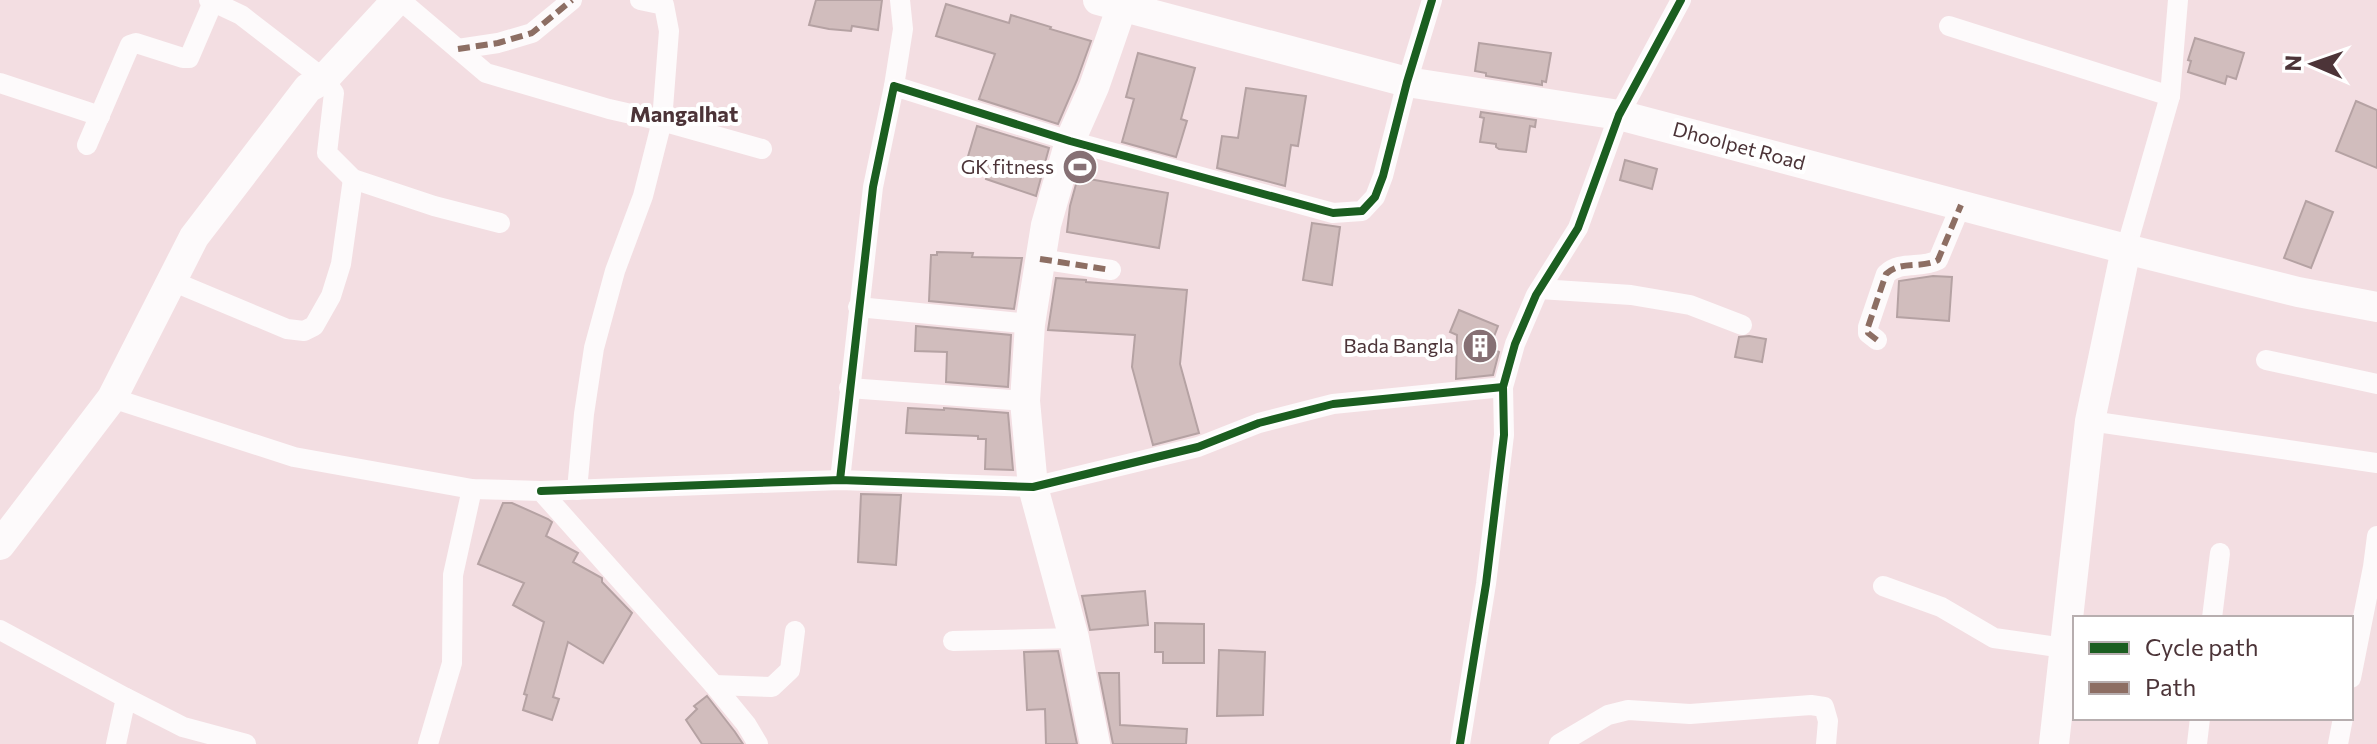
<svg xmlns="http://www.w3.org/2000/svg" width="2377" height="744" font-family="Commissioner,sans-serif">
	<style>
		.building { fill: #d1bdbd; stroke: #b5a2a3; stroke-width: 2 }
		.lines { fill: none; stroke-linecap: round; stroke-linejoin: round }
		.street { stroke: #fdfafb; stroke-width: 20 }
		.secondary { stroke: #fdfafb; stroke-width: 30 }
		.quiet { stroke: #8d6e63; stroke-width: 6; stroke-dasharray: 12 6; stroke-linecap: butt }
		.cycleway-casing { stroke: #fff; stroke-width: 13 }
		.cycleway { stroke: #1b5e20; stroke-width: 8 }
		.labels { text-anchor: middle; stroke-width: 8; stroke-linejoin: round; paint-order: stroke }
		.street-label { font-size: 20px; fill: #4c3438; stroke: #fff }
		.poi-label { font-size: 20px; fill: #4c3438; stroke: #fff; text-anchor: end }
		.neighbourhood-label { font-size: 22px; font-weight: bold; fill: #4c3438; stroke: #fff }
	</style>
	<rect width="100%" height="100%" fill="#f3dee2"/>
	<g class="building">
		<polygon points="816,0 882,0 878,30 852,26 851,31 829,29 809,25"/>
		<polygon points="946,4 1009,23 1011,15 1051,27 1050,29 1091,41 1077,80 1058,124 979,99 995,54 936,36"/>
		<polygon points="2195,38 2244,53 2236,79 2227,76 2225,84 2188,72 2191,61 2188,60"/>
		<polygon points="1479,43 1551,53 1546,82 1542,81 1542,85 1486,76 1486,73 1475,71"/>
		<polygon points="1138,53 1195,68 1181,119 1187,121 1176,157 1122,142 1134,99 1126,97"/>
		<polygon points="1246,88 1306,96 1298,146 1291,145 1285,186 1217,168 1222,136 1238,138"/>
		<polygon points="2356,101 2377,110 2377,168 2336,151"/>
		<polygon points="1481,112 1536,120 1535,127 1530,126 1526,152 1499,149 1496,147 1496,144 1480,142 1484,118 1480,117"/>
		<polygon points="977,126 1049,148 1036,196 986,179 987,174 971,169 973,165 966,163"/>
		<polygon points="1625,160 1657,169 1652,189 1620,180"/>
		<polygon points="1078,177 1168,193 1159,248 1067,232 1070,206"/>
		<polygon points="2306,201 2333,212 2311,268 2284,258"/>
		<polygon points="1312,223 1340,227 1332,285 1303,280"/>
		<polygon points="937,252 973,253 972,257 1022,258 1014,309 929,301 931,255 937,255"/>
		<polygon points="1933,276 1952,277 1949,321 1897,317 1899,281"/>
		<polygon points="1056,278 1086,280 1086,282 1187,290 1180,364 1199,433 1153,445 1132,367 1135,335 1048,330"/>
		<polygon points="1459,310 1498,326 1490,347 1499,352 1493,375 1456,379 1457,335 1450,332"/>
		<polygon points="916,326 1011,335 1008,387 946,382 947,352 915,351"/>
		<polygon points="1749,336 1766,339 1762,362 1735,357 1739,337"/>
		<polygon points="908,408 944,410 944,408 1008,413 1013,470 985,469 986,439 978,439 978,436 906,433"/>
		<polygon points="861,494 901,495 896,565 858,562"/>
		<polygon points="503,503 512,503 548,519 552,522 546,536 578,553 573,562 602,578 602,582 632,613 603,663 568,642 553,697 559,699 552,720 523,710 527,695 524,694 544,622 513,605 524,583 478,564"/>
		<polygon points="1145,591 1148,625 1090,630 1082,596"/>
		<polygon points="1155,623 1204,624 1204,663 1163,663 1163,652 1155,652"/>
		<polygon points="1219,650 1265,652 1263,715 1217,716"/>
		<polygon points="1058,651 1077,744 1046,744 1045,709 1027,710 1024,652"/>
		<polygon points="1099,673 1119,673 1120,725 1187,729 1186,744 1113,744"/>
		<polygon points="707,696 735,732 743,744 702,744 686,720 697,709 694,706"/>
	</g>
	<g class="lines">
		<g class="street">
			<polyline points="209,0 241,15 324,79 334,93 327,153 353,179 434,206 500,223"/>
			<polyline points="400,0 486,73 609,109 662,121 762,149"/>
			<polyline points="1949,26 2170,96"/>
			<polyline points="458,49 498,43 532,33 572,0"/>
			<polyline points="0,83 100,116"/>
			<polyline points="894,86 903,29 900,0"/>
			<polyline points="87,145 130,45 136,43 183,58 189,58 213,2"/>
			<polyline points="2126,249 2170,96 2178,0"/>
			<polyline points="1040,259 1111,270"/>
			<polyline points="172,281 287,329 304,331 314,326 331,296 341,264 353,179"/>
			<polyline points="1540,289 1631,295 1690,305 1742,325"/>
			<polyline points="858,307 1030,324"/>
			<path d="M 1877,340 L 1868,333 L 1868,327 L 1886,274 C 1901,260 1921,269 1938,260 L 1961,205"/>
			<polyline points="2266,360 2377,384"/>
			<polyline points="849,388 1025,401"/>
			<polyline points="112,398 294,457 472,489 541,491 714,685 746,724 758,744"/>
			<polyline points="2090,421 2377,463"/>
			<polyline points="840,480 873,187 894,86 1070,141 1333,213 1362,211 1375,197 1383,176 1407,82 1432,0"/>
			<polyline points="577,490 584,414 594,348 615,271 643,196 662,121 669,31 664,5 640,0"/>
			<polyline points="541,491 840,480 1033,487 1198,447 1259,423 1333,404 1503,387"/>
			<polyline points="1883,586 1941,607 1994,638 2064,648"/>
			<polyline points="2212,618 2220,553"/>
			<polyline points="0,630 126,698 116,744"/>
			<polyline points="953,641 1074,638"/>
			<polyline points="2351,678 2373,567 2377,536"/>
			<polyline points="714,685 772,687 790,670 795,631"/>
			<polyline points="126,698 183,727 246,744"/>
			<polyline points="428,744 452,663 453,575 472,489"/>
			<polyline points="1460,744 1486,584 1504,435 1503,387 1515,344 1536,295 1578,228 1619,115 1681,0"/>
			<polyline points="1559,744 1608,715 1628,710 1690,714 1811,705 1824,707 1828,721 1826,744"/>
			<polyline points="2197,744 2200,718"/>
			<polyline points="2338,744 2343,718"/>
		</g>
		<g class="secondary">
			<polyline points="1098,0 1407,82 1619,115 2126,249 2298,292 2377,307"/>
			<polyline points="0,545 112,398 194,237 308,88 324,79 397,0"/>
			<polyline points="1095,744 1074,638 1033,487 1025,401 1030,324 1046,225 1070,141 1094,87 1122,6"/>
			<polyline points="2054,744 2090,421 2126,249"/>
		</g>
		<g class="quiet">
			<polyline points="458,49 498,43 532,33 572,0"/>
			<polyline points="1040,259 1111,270"/>
			<path d="M 1877,340 L 1868,333 L 1868,327 L 1886,274 C 1901,260 1921,269 1938,260 L 1961,205"/>
		</g>
		<defs>
			<g id="cycleway">
				<polyline points="840,480 873,187 894,86 1070,141 1333,213 1362,211 1375,197 1383,176 1407,82 1432,0"/>
				<polyline points="541,491 840,480 1033,487 1198,447 1259,423 1333,404 1503,387"/>
				<polyline points="1460,744 1486,584 1504,435 1503,387 1515,344 1536,295 1578,228 1619,115 1681,0"/>
			</g>
		</defs>
		<use href="#cycleway" class="cycleway-casing"/>
		<use href="#cycleway" class="cycleway"/>
	</g>
	<defs>
		<symbol id="stadium-disc" viewBox="-11 -11 22 22"><circle r="9.5" fill="#867074" stroke="#fff"/><path d="M0-5a6.5 5 0 1 0 0 10a6.5 5 0 1 0 0-10ZM-3.5-1.8h7v3.6h-7Z" fill="#fff"/></symbol>
		<symbol id="building-disc" viewBox="-11 -11 22 22"><circle r="9.5" fill="#867074" stroke="#fff"/><path d="M-4-6H4V6H1V3H-1V6H-4ZM-2.5-4.3h1.7v1.8h-1.7ZM.8-4.3h1.7v1.8H.8ZM-2.5-1h1.7V.8h-1.7ZM.8-1h1.7V.8H.8Z" fill="#fff"/></symbol>
	</defs>
	<g fill-rule="evenodd">
		<use href="#stadium-disc" x="1060" y="147" width="40" height="40"/>
		<use href="#building-disc" x="1460" y="326" width="40" height="40"/>
	</g>
	<g class="labels">
		<g class="street-label">
			<text transform="translate(1739 146) rotate(15)" y="7">Dhoolpet Road</text>
		</g>
		<g class="poi-label">
			<text x="1054" y="174">GK fitness</text>
			<text x="1454" y="353">Bada Bangla</text>
		</g>
		<g class="neighbourhood-label">
			<text x="684" y="122">Mangalhat</text>
		</g>
	</g>
	<rect x="2073" y="616" width="280" height="104" fill="#ffffff" stroke="#b7aeaf" stroke-width="2"/>
	<rect x="2089" y="642" width="40" height="12" fill="#1b5e20" stroke="#b7aeaf" stroke-width="2"/>
	<text x="2145" y="656" font-size="24" fill="#4c3438">Cycle path</text>
	<rect x="2089" y="682" width="40" height="12" fill="#8d6e63" stroke="#b7aeaf" stroke-width="2"/>
	<text x="2145" y="696" font-size="24" fill="#4c3438">Path</text>
	<g transform="translate(2313 64) rotate(272)" stroke="#ffffff" stroke-width="6" paint-order="stroke">
	<path d="M0-6L14 30L0 20L-14 30Z" fill="#4c3438"/>
	<text y="-12" font-size="22" font-weight="bold" text-anchor="middle" fill="#4c3438">N</text>
	</g>
</svg>
